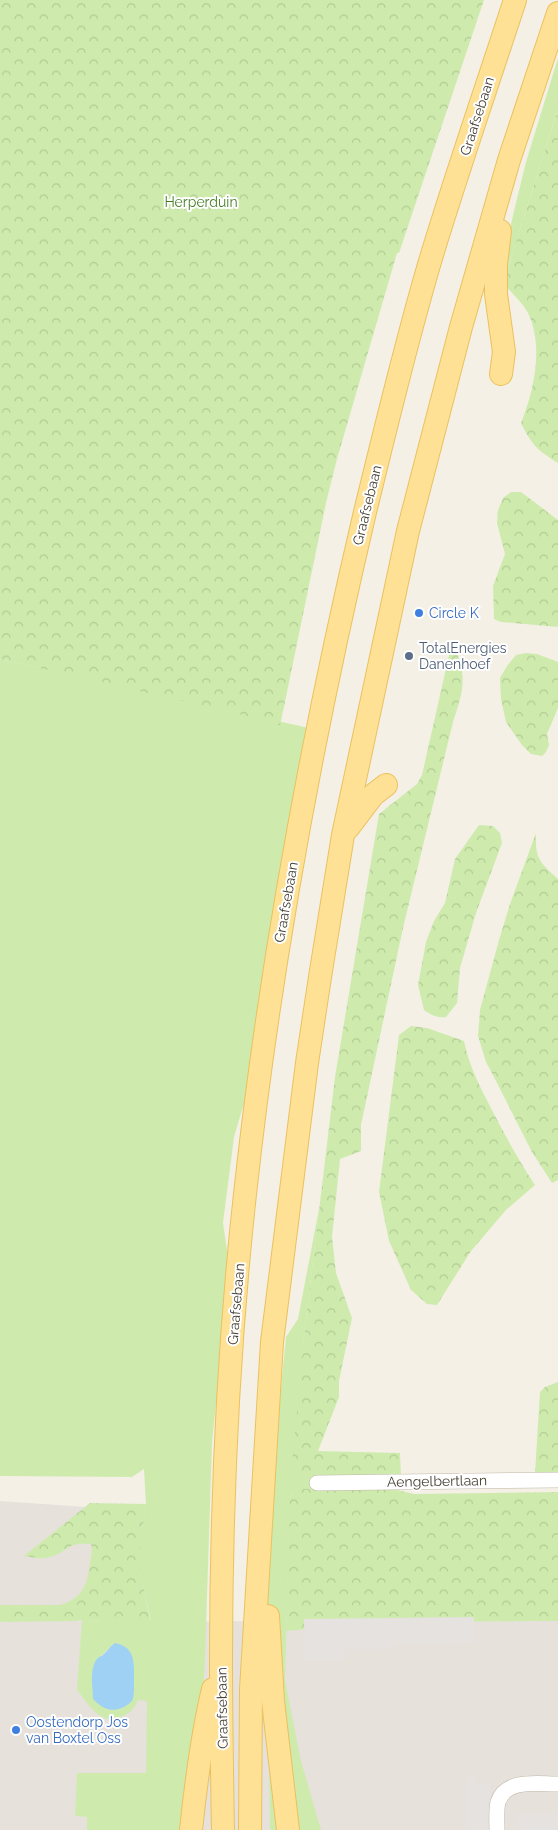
<svg xmlns="http://www.w3.org/2000/svg" width="558" height="1830" font-family="Raleway,sans-serif">
	<style>
		.industrial { fill: #e6e1db }
		.grass { fill: #ceebad; fill-rule: evenodd }
		.forest { fill: url(#forest-crowns) }
		.parking { fill: #e5e2df }
		.water { fill: #9fd1f4 }
		.lines { fill: none; stroke-linecap: round; stroke-linejoin: round }
		.minor-casing { stroke: #c0b8a8; stroke-width: 16 }
		.primary-casing { stroke: #eac15e; stroke-width: 24 }
		.minor { stroke: #fff; stroke-width: 15 }
		.primary { stroke: #ffe195; stroke-width: 22 }
		.shop-dot { fill: #3f7fe0; stroke: #fff; stroke-width: 2 }
		.service-dot { fill: #5c6f8a; stroke: #fff; stroke-width: 2 }
		.labels { text-anchor: middle; stroke-width: 4; stroke-linejoin: round; paint-order: stroke }
		.street-label { font-size: 14px; fill: #474035; stroke: #fff }
		.park-label { font-size: 14px; fill: #467d25; stroke: #fff }
		.shop-label { font-size: 14px; fill: #366cbe; stroke: #fff; text-anchor: start }
		.service-label { font-size: 14px; fill: #4e5e75; stroke: #fff; text-anchor: start }
	</style>
	<defs>
		<pattern id="forest-crowns" width="20" height="18" patternUnits="userSpaceOnUse" patternTransform="scale(1.25)"><rect width="20" height="18" fill="#ceebad"/><path d="M2 6a3 3 0 1 1 6 0M12 15a3 3 0 1 1 6 0" fill="none" stroke="#b2cb95"/></pattern>
	</defs>
	<rect width="100%" height="100%" fill="#f4f0e6"/>
	<polygon class="industrial" points="0,1501 158,1512 144,1622 558,1618 558,1830 0,1830"/>
	<g class="grass">
		<polygon points="558,58 558,109 503,283 503,259 514,211 526,162"/>
		<path d="M 0,659 L 309,728 L 250,1083 L 234,1137 L 223,1223 L 230,1270 L 212,1442 L 205,1660 L 201,1727 L 185,1830 L 87,1830 L 87,1817 L 75,1816 L 77,1773 L 146,1773 L 147,1701 L 138,1700 C 134,1709 130,1713 121,1717 C 101,1727 88,1703 77,1690 L 82,1620 L 151,1621 L 138,1563 L 146,1504 L 144,1469 L 132,1477 L 0,1476 ZM 115,1643 L 109,1711 L 98,1658 C 105,1654 108,1647 115,1643 Z"/>
		<polygon points="320,1204 304,1336 295,1477 311,1477 311,1489 295,1489 290,1497 285,1680 301,1761 321,1830 270,1830 267,1588 278,1419 286,1337 298,1319"/>
	</g>
	<g class="forest">
		<polygon points="0,0 484,0 399,253 397,253 337,459 326,503 280,726 273,722 0,659"/>
		<path d="M 558,109 L 558,463 C 537,450 532,445 521,423 C 534,390 544,347 528,313 C 522,302 512,293 503,283 Z"/>
		<polygon points="511,492 521,492 558,520 558,627 501,622 494,619 493,586 505,554 497,523 498,510 503,498"/>
		<path d="M 452,642 C 468,675 464,689 453,722 L 403,928 L 361,1125 L 361,1151 L 340,1159 L 332,1237 L 336,1273 L 352,1318 L 339,1381 L 339,1397 L 318,1451 L 400,1453 L 401,1477 L 295,1477 L 291,1474 L 304,1336 L 335,1077 L 379,814 L 417,784 L 422,775 Z"/>
		<polygon points="526,653 537,654 558,662 558,708 547,734 549,745 546,752 542,756 531,754 522,745 506,722 501,699 500,678 507,666 516,655"/>
		<path d="M 479,825 L 493,826 L 500,833 L 502,843 L 476,913 L 460,968 L 457,1003 L 446,1017 C 437,1018 431,1015 424,1010 L 418,985 L 426,942 L 434,921 L 445,903 L 455,859 Z"/>
		<path d="M 536,833 C 535,858 539,862 558,879 L 558,1180 L 552,1183 L 532,1152 L 496,1081 L 486,1062 L 478,1036 L 480,1010 L 499,940 L 510,904 Z"/>
		<path d="M 411,1026 L 427,1028 L 464,1041 C 469,1066 481,1089 493,1112 C 506,1137 519,1161 535,1185 L 506,1210 L 471,1251 L 437,1305 L 427,1304 L 411,1290 L 389,1241 L 379,1192 L 399,1035 Z"/>
		<polygon points="558,1382 558,1472 535,1473 540,1392 545,1387"/>
		<path d="M 383,1488 L 393,1489 L 414,1494 L 558,1492 L 558,1621 C 467,1621 376,1622 286,1631 L 289,1509 L 290,1497 L 295,1489 Z"/>
		<path d="M 90,1503 L 146,1504 L 138,1563 L 151,1622 L 82,1620 L 75,1621 L 0,1622 L 0,1605 L 60,1605 C 89,1597 88,1575 92,1550 L 91,1544 C 67,1542 70,1550 53,1556 C 43,1560 34,1558 24,1556 Z"/>
	</g>
	<g class="parking">
		<polygon points="474,1617 474,1642 394,1643 394,1649 344,1650 344,1660 305,1661 304,1619"/>
		<polygon points="466,1777 476,1777 476,1784 490,1784 490,1830 466,1830"/>
		<polygon points="520,1814 558,1814 558,1830 518,1830 517,1817"/>
	</g>
	<path class="water" d="M 115,1643 C 137,1647 134,1666 134,1684 C 134,1688 134,1695 133,1699 C 131,1703 127,1705 124,1707 C 111,1713 103,1709 93,1699 C 93,1687 89,1669 97,1659 C 102,1654 99,1659 104,1654 C 108,1651 110,1646 115,1643 Z"/>
	<g class="lines">
		<defs>
			<g id="minor">
				<polyline points="317,1483 558,1480"/>
				<path d="M 497,1830 C 497,1822 496,1810 498,1802 C 506,1778 538,1784 558,1784"/>
			</g>
			<g id="primary">
				<polyline points="500,231 496,264 496,294 504,352 501,374"/>
				<polyline points="348,828 373,795 386,785"/>
				<polyline points="268,1616 273,1701 288,1830"/>
				<path d="M 191,1830 C 196,1782 202,1735 213,1689"/>
				<path d="M 223,1830 C 222,1774 221,1718 221,1661 C 221,1506 228,1349 245,1194 C 270,964 312,737 365,512 C 386,427 406,342 431,258 C 457,172 487,86 515,0"/>
				<polyline points="250,1830 251,1690 272,1342 307,1063 320,977 343,835 408,531 461,327 509,160 558,13"/>
			</g>
		</defs>
		<use href="#minor" class="minor-casing"/>
		<use href="#primary" class="primary-casing"/>
		<use href="#minor" class="minor"/>
		<use href="#primary" class="primary"/>
	</g>
	<g class="shop-dot">
		<circle cx="419" cy="613" r="5"/>
		<circle cx="16" cy="1730" r="5"/>
	</g>
	<circle class="service-dot" cx="409" cy="656" r="5"/>
	<g class="labels">
		<g class="street-label">
			<text transform="translate(477 116) rotate(-72)" y="5">Graafsebaan</text>
			<text transform="translate(367 505) rotate(-76)" y="5">Graafsebaan</text>
			<text transform="translate(286 902) rotate(-80)" y="5">Graafsebaan</text>
			<text transform="translate(236 1304) rotate(-85)" y="5">Graafsebaan</text>
			<text transform="translate(437 1481) rotate(-1)" y="5">Aengelbertlaan</text>
			<text transform="translate(222 1708) rotate(-91)" y="5">Graafsebaan</text>
		</g>
		<g class="park-label">
			<text x="201" y="207">Herperduin</text>
		</g>
		<g class="shop-label">
			<text x="429" y="618">Circle K</text>
			<text x="26" y="1727">Oostendorp Jos<tspan x="26" dy="16">van Boxtel Oss</tspan></text>
		</g>
		<g class="service-label">
			<text x="419" y="653">TotalEnergies<tspan x="419" dy="16">Danenhoef</tspan></text>
		</g>
	</g>
</svg>
